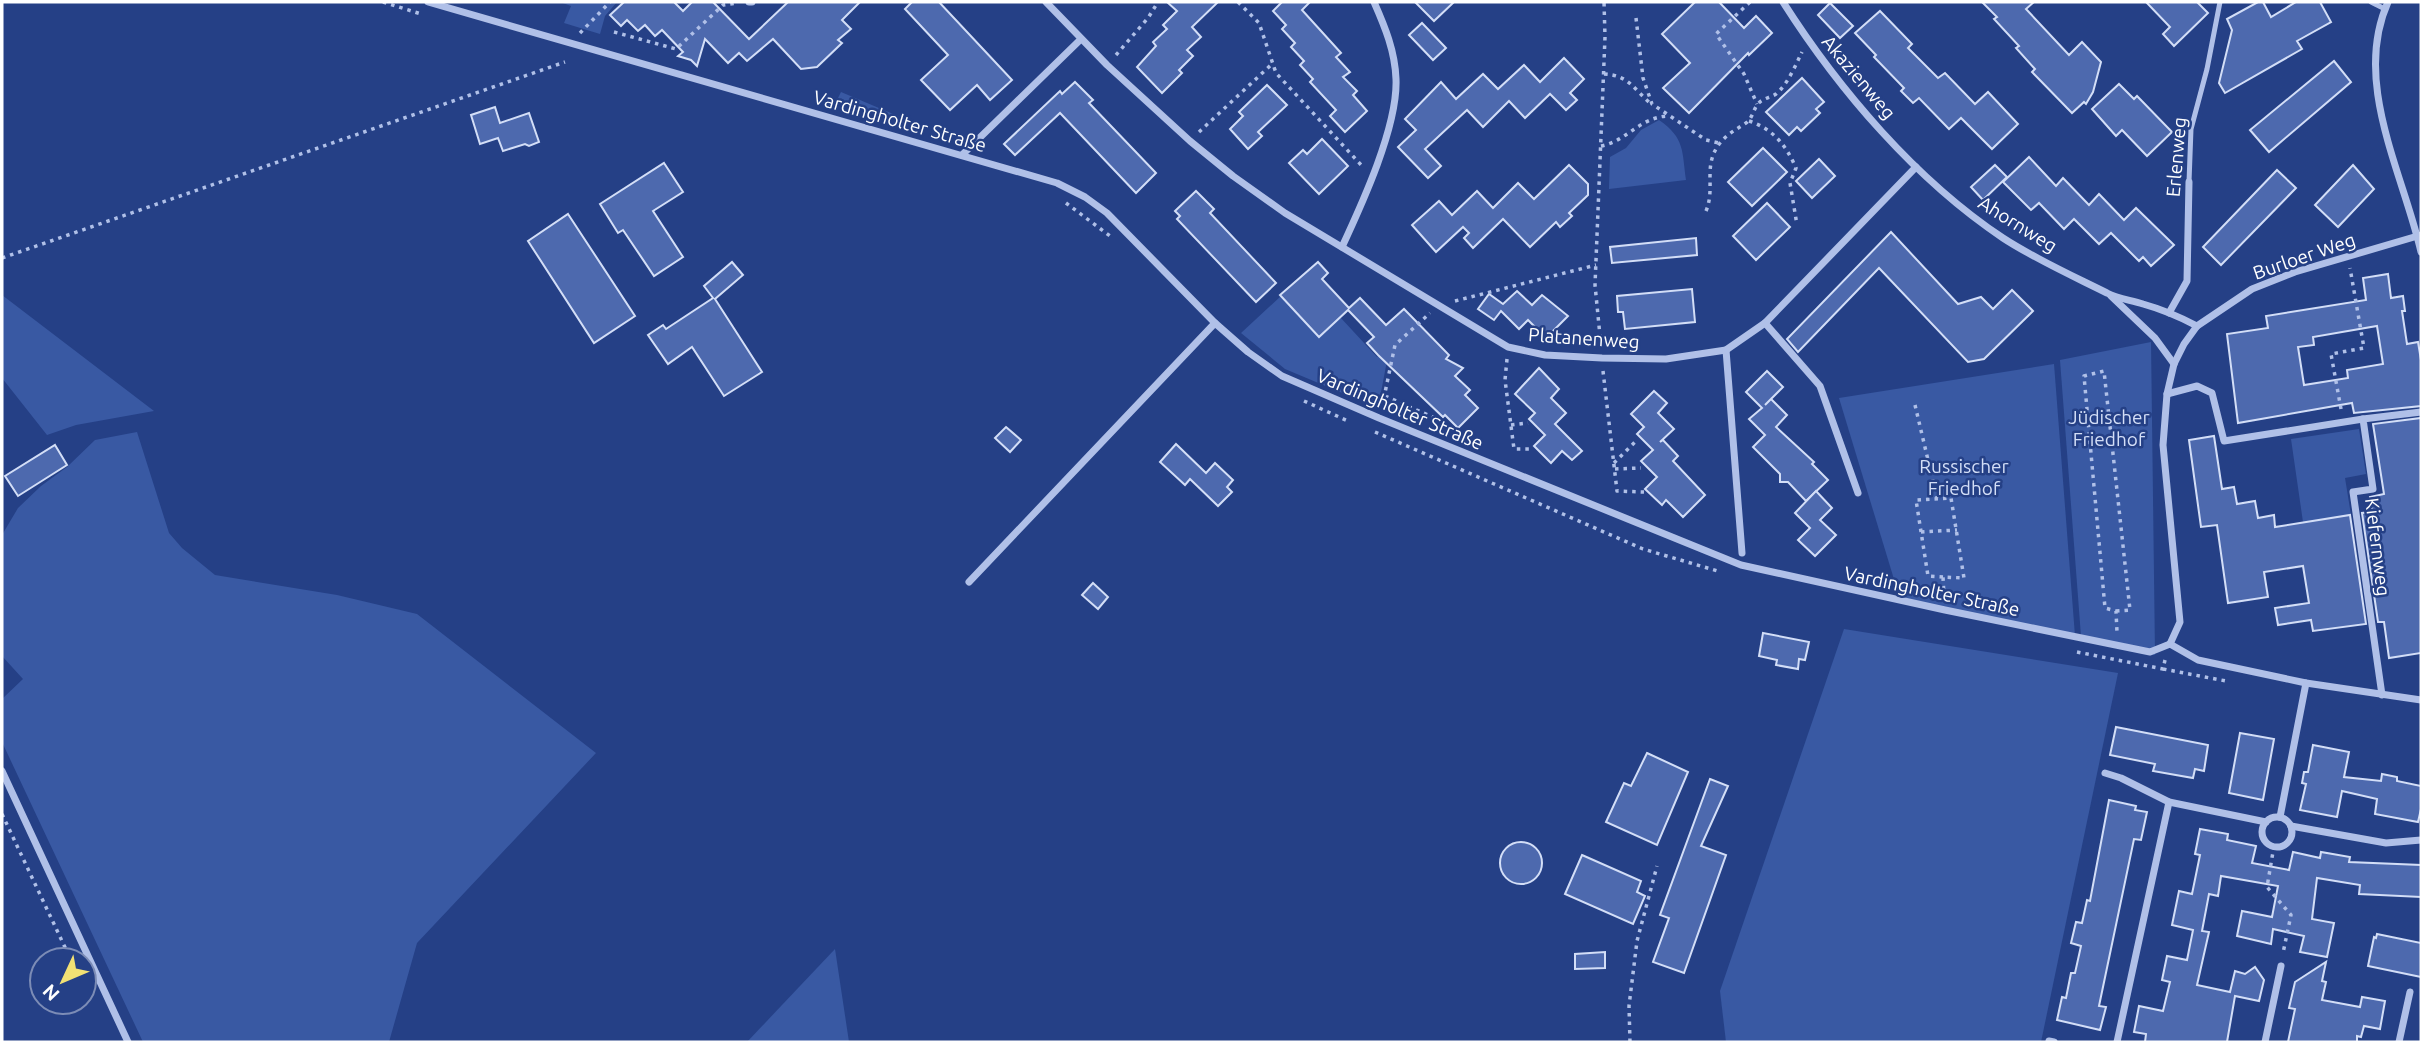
<svg xmlns="http://www.w3.org/2000/svg" width="2423" height="1044" font-family="Ubuntu,sans-serif">
	<style>
		.green { fill: #3959a3 }
		.building { fill: #4d69ae; stroke: #d3def7; stroke-width: 2; fill-rule: evenodd }
		.lines { fill: none; stroke-linecap: round; stroke-linejoin: round }
		.path { stroke: #b0c0e8; stroke-width: 3.5; stroke-dasharray: 3.5 5; stroke-linecap: butt }
		.service { stroke: #b0c0e8; stroke-width: 5 }
		.minor { stroke: #b0c0e8; stroke-width: 7 }
		.labels { text-anchor: middle; stroke-width: 5; stroke-linejoin: round; paint-order: stroke }
		.street-label { font-size: 19px; fill: #fff; stroke: #254086 }
		.park-label { font-size: 19px; fill: #d3def7; stroke: #254086 }
	</style>
	<rect width="100%" height="100%" fill="#254086"/>
	<g class="green">
		<polygon points="560,2 617,2 605,16 600,34 564,23 571,6"/>
		<polygon points="841,92 924,127 836,102"/>
		<path d="M 1659,120 C 1685,138 1682,151 1686,180 L 1609,189 L 1610,157 L 1626,148 L 1641,130 Z"/>
		<polygon points="2,295 154,411 76,425 47,435 2,378"/>
		<polygon points="1281,296 1318,336 1340,317 1377,357 1390,345 1378,408 1285,369 1241,333"/>
		<polygon points="2151,342 2155,655 2081,636 2060,360"/>
		<polygon points="2054,364 2075,636 1900,599 1839,398"/>
		<polygon points="2359,429 2366,474 2345,478 2351,515 2303,522 2291,439"/>
		<polygon points="137,432 169,533 182,548 215,575 337,595 417,614 596,753 417,943 389,1042 143,1042 2,742 2,699 23,679 2,656 2,535 18,508 41,486 67,467 95,440"/>
		<polygon points="1844,629 2118,673 2041,1042 1726,1042 1720,991"/>
		<polygon points="835,949 849,1042 747,1042"/>
	</g>
	<g class="building">
		<polygon points="624,2 674,2 683,11 692,2 713,2 749,39 788,2 860,2 842,20 851,29 838,40 842,43 817,67 801,69 773,39 747,61 739,53 728,63 705,39 697,66 691,60 678,56 683,52 662,30 655,36 645,25 638,31 627,20 621,26 610,15"/>
		<polygon points="912,2 939,2 1012,80 990,100 977,85 950,110 921,80 948,55 905,9"/>
		<polygon points="1167,2 1218,2 1192,27 1201,37 1187,50 1193,56 1179,70 1182,73 1162,93 1137,67 1156,46 1153,42 1167,29 1163,25 1177,11"/>
		<polygon points="1282,2 1310,2 1302,10 1341,53 1336,57 1350,72 1343,77 1357,91 1353,95 1367,111 1345,132 1330,116 1336,110 1310,82 1313,79 1300,65 1304,61 1291,47 1295,43 1282,29 1286,25 1273,11"/>
		<polygon points="1415,2 1454,2 1434,21"/>
		<polygon points="1695,2 1719,2 1744,28 1756,16 1772,33 1749,55 1748,53 1689,113 1663,88 1690,63 1662,34"/>
		<polygon points="1982,2 2034,2 2026,9 2069,55 2082,42 2101,62 2093,92 2086,104 2084,102 2072,113 2032,72 2035,69 2016,48 2019,46 1994,19 1997,17"/>
		<polygon points="2146,2 2197,2 2208,13 2174,46 2163,34 2170,27"/>
		<polygon points="2258,2 2263,2 2271,17 2296,2 2320,2 2331,22 2297,41 2302,49 2225,93 2219,83 2232,30 2227,19"/>
		<polygon points="1830,3 1853,26 1840,38 1818,15"/>
		<polygon points="1880,11 1912,44 1908,48 1938,78 1945,73 1975,104 1988,92 2018,124 1992,149 1961,118 1949,129 1919,98 1913,103 1901,91 1904,88 1874,57 1876,55 1855,33"/>
		<polygon points="1422,23 1446,48 1433,60 1409,35"/>
		<polygon points="1564,58 1584,79 1570,93 1577,100 1566,110 1550,94 1525,118 1509,101 1483,127 1467,110 1425,149 1441,166 1428,178 1398,147 1416,130 1405,119 1441,82 1456,99 1483,74 1498,89 1524,65 1540,82"/>
		<polygon points="2334,61 2351,82 2269,152 2250,130"/>
		<polygon points="1802,78 1824,102 1816,109 1820,113 1801,131 1797,127 1789,135 1766,112"/>
		<polygon points="1075,82 1093,100 1089,103 1156,173 1136,193 1060,113 1015,155 1004,144 1060,91 1062,94"/>
		<polygon points="2119,84 2134,99 2137,96 2172,132 2147,156 2122,130 2116,136 2092,109"/>
		<polygon points="1267,85 1287,105 1258,132 1262,136 1248,149 1230,129 1243,116 1239,112"/>
		<polygon points="495,107 500,123 529,113 539,142 529,146 525,144 503,151 498,138 480,144 471,115"/>
		<polygon points="1322,139 1348,166 1319,194 1289,163 1303,150 1307,154"/>
		<polygon points="1763,148 1787,172 1752,206 1728,182"/>
		<polygon points="2029,157 2056,186 2063,178 2089,205 2099,194 2124,220 2136,208 2174,245 2151,266 2143,257 2139,261 2111,233 2099,244 2074,219 2064,229 2039,203 2031,210 2003,182"/>
		<polygon points="1819,159 1835,176 1812,198 1796,181"/>
		<polygon points="664,163 683,192 653,211 683,257 654,276 623,230 618,233 600,204"/>
		<polygon points="1569,165 1588,184 1588,195 1569,213 1572,216 1560,227 1556,222 1530,247 1503,219 1473,248 1464,238 1469,233 1463,227 1436,252 1412,225 1439,201 1452,215 1477,191 1493,208 1518,183 1534,199"/>
		<polygon points="1995,165 2007,177 1983,200 1971,187"/>
		<polygon points="2353,165 2374,189 2338,227 2315,205"/>
		<polygon points="2277,170 2296,188 2221,265 2203,247"/>
		<polygon points="1196,191 1214,209 1210,213 1276,283 1256,302 1177,219 1180,216 1175,211"/>
		<polygon points="1767,203 1790,227 1756,260 1733,236"/>
		<polygon points="568,214 635,316 594,343 528,241"/>
		<polygon points="1891,232 1958,304 1981,297 1993,309 2012,290 2033,311 1984,359 1968,362 1879,268 1798,352 1787,339"/>
		<polygon points="1696,238 1697,255 1612,263 1610,247"/>
		<polygon points="732,262 743,275 715,299 762,372 724,396 692,347 668,364 648,335 663,325 666,329 713,298 704,286"/>
		<polygon points="1318,262 1328,273 1322,279 1349,308 1360,298 1386,325 1404,309 1449,355 1446,359 1463,368 1455,376 1470,390 1465,395 1478,408 1458,428 1445,415 1443,417 1378,355 1367,343 1374,337 1348,310 1319,337 1280,295"/>
		<path d="M 2388,274 L 2391,298 L 2403,296 L 2405,311 L 2402,311 L 2407,344 L 2418,342 L 2421,360 L 2421,406 L 2354,413 L 2352,403 L 2238,423 L 2227,334 L 2268,328 L 2266,316 L 2366,300 L 2363,278 ZM 2377,326 L 2383,364 L 2347,370 L 2348,378 L 2304,385 L 2298,347 L 2314,345 L 2313,337 Z"/>
		<polygon points="1692,289 1695,322 1625,329 1623,312 1618,312 1617,296"/>
		<polygon points="1517,291 1532,305 1542,295 1568,316 1546,338 1528,320 1519,329 1501,311 1494,320 1478,309 1489,294 1503,304"/>
		<polygon points="1539,368 1559,389 1551,398 1566,413 1555,424 1582,451 1572,460 1562,451 1551,463 1534,446 1545,435 1529,419 1535,413 1515,394"/>
		<polygon points="1767,371 1783,387 1765,405 1771,399 1787,415 1776,427 1814,462 1812,464 1828,480 1806,501 1788,482 1780,482 1780,474 1753,447 1765,435 1749,419 1762,408 1746,392"/>
		<polygon points="1654,391 1667,403 1658,413 1674,429 1660,442 1663,440 1678,456 1673,461 1705,495 1683,517 1666,500 1662,505 1645,489 1657,477 1641,461 1653,450 1637,434 1644,427 1631,414"/>
		<polygon points="2421,418 2421,653 2389,658 2384,622 2378,622 2362,513 2372,512 2370,497 2384,494 2373,424"/>
		<polygon points="1006,427 1021,440 1010,452 995,438"/>
		<polygon points="2214,436 2222,489 2234,487 2237,504 2255,501 2258,518 2274,515 2275,527 2350,515 2366,624 2313,631 2311,620 2278,625 2275,608 2309,603 2303,566 2264,572 2268,597 2228,603 2217,525 2201,527 2189,440"/>
		<polygon points="1176,444 1206,473 1215,463 1233,480 1227,487 1232,492 1218,506 1190,479 1185,485 1160,462"/>
		<polygon points="55,445 67,465 18,496 5,476"/>
		<polygon points="1816,491 1832,508 1820,520 1836,535 1815,556 1798,540 1810,528 1795,513"/>
		<polygon points="1093,583 1108,597 1098,609 1082,595"/>
		<polygon points="1763,633 1809,642 1805,660 1799,659 1798,669 1776,665 1777,660 1759,656"/>
		<polygon points="2116,727 2208,745 2204,771 2195,769 2193,778 2153,771 2155,764 2110,755"/>
		<polygon points="2240,733 2274,739 2263,800 2229,793"/>
		<polygon points="2313,745 2349,752 2344,777 2381,781 2382,774 2397,777 2397,781 2421,786 2421,809 2418,822 2375,814 2377,799 2342,791 2337,817 2300,810 2306,784 2302,783 2304,772 2308,772"/>
		<polygon points="1647,753 1688,772 1657,845 1606,822 1624,783 1631,786"/>
		<polygon points="1710,779 1728,786 1701,846 1726,855 1684,973 1653,962 1669,918 1660,915"/>
		<polygon points="2109,800 2136,806 2135,810 2147,812 2141,840 2134,839 2099,1006 2106,1007 2100,1030 2057,1020 2062,997 2066,998 2071,973 2075,973 2081,946 2071,943 2076,922 2082,923 2087,900 2090,901"/>
		<polygon points="2200,829 2228,834 2227,840 2256,846 2252,863 2289,870 2293,852 2320,858 2321,852 2350,857 2349,862 2421,865 2421,897 2359,894 2360,885 2317,878 2312,919 2334,923 2327,957 2300,952 2304,936 2273,929 2271,944 2237,936 2242,911 2272,917 2278,886 2221,876 2218,896 2209,894 2202,931 2209,932 2197,985 2230,992 2235,971 2245,974 2255,967 2264,980 2259,1001 2235,996 2227,1042 2145,1042 2146,1034 2134,1032 2139,1006 2163,1011 2170,982 2162,980 2167,956 2187,960 2193,930 2172,925 2179,891 2192,894 2200,855 2195,854"/>
		<circle cx="1521" cy="863" r="21"/>
		<polygon points="1582,855 1641,881 1637,892 1645,896 1633,924 1565,894"/>
		<polygon points="2377,934 2421,943 2421,977 2368,966 2374,937 2376,938"/>
		<polygon points="1605,952 1605,968 1575,969 1575,954"/>
		<polygon points="2326,962 2322,981 2326,982 2322,1000 2360,1007 2362,997 2385,1001 2380,1029 2364,1026 2361,1037 2357,1036 2357,1042 2288,1042 2295,1009 2289,1008 2295,982"/>
	</g>
	<g class="lines">
		<g class="path">
			<polyline points="383,2 421,14"/>
			<polyline points="1238,2 1259,23 1276,73 1363,167"/>
			<polyline points="1750,2 1716,34 1744,74 1757,104"/>
			<polyline points="1636,18 1643,78 1652,104 1706,140 1719,143"/>
			<polyline points="614,32 676,49 723,5 737,3"/>
			<polyline points="580,33 610,2"/>
			<polyline points="1116,55 1148,18 1158,2"/>
			<path d="M 1604,74 C 1628,75 1633,88 1650,103"/>
			<path d="M 1749,121 C 1773,129 1786,145 1796,168 L 1790,183 L 1797,225"/>
			<polyline points="1199,132 1272,64"/>
			<path d="M 1601,146 C 1627,141 1640,117 1668,116"/>
			<polyline points="1066,203 1110,236"/>
			<path d="M 1706,211 C 1716,187 1702,166 1720,143 C 1727,134 1737,129 1746,123 C 1752,119 1753,111 1757,105 C 1762,98 1770,98 1776,94 C 1788,84 1795,66 1802,52"/>
			<polyline points="2,258 565,62"/>
			<polyline points="1455,301 1596,265"/>
			<polyline points="1601,346 1595,285 1605,37 1604,2"/>
			<polyline points="1507,359 1505,380 1514,449 1531,449"/>
			<polyline points="1603,371 1617,491 1644,492"/>
			<polyline points="1385,396 1446,423"/>
			<polyline points="1304,401 1348,421"/>
			<polyline points="1915,405 1937,498"/>
			<polyline points="1382,407 1395,345 1430,313"/>
			<polyline points="2341,409 2331,354 2364,348 2350,268"/>
			<polyline points="1511,425 1528,423"/>
			<polyline points="1375,432 1643,549 1721,572"/>
			<polyline points="1614,463 1636,441"/>
			<polyline points="1615,469 1641,468"/>
			<polyline points="1921,532 1957,530"/>
			<polyline points="1943,577 1928,576 1916,500 1951,498 1964,578 1943,577 1944,597"/>
			<polyline points="2116,611 2130,610 2104,371 2084,376 2105,608 2116,611 2117,632"/>
			<polyline points="2077,652 2163,669 2165,660"/>
			<polyline points="2163,669 2226,681"/>
			<polyline points="2,814 71,960"/>
			<polyline points="2274,846 2267,887 2291,915 2283,953"/>
			<polyline points="1630,1042 1629,1006 1637,941 1657,866"/>
		</g>
		<g class="service">
			<polyline points="2371,2 2385,9"/>
			<polyline points="2189,182 2191,129 2207,69 2220,2"/>
		</g>
		<g class="minor">
			<polyline points="428,2 1057,183 1085,197 1107,213 1215,323 1248,352 1282,376 1379,418 1741,565 1945,610 2150,652 2170,644"/>
			<polyline points="749,2 752,2"/>
			<polyline points="1046,2 1107,65 1190,141 1233,176 1285,213 1508,347 1545,355 1602,358 1666,359 1726,350 1765,323 1916,167"/>
			<path d="M 1783,2 C 1839,90 1916,180 2003,238 C 2035,259 2073,276 2107,293 C 2118,299 2131,300 2143,304 C 2161,309 2180,317 2197,326"/>
			<path d="M 2388,2 C 2352,82 2403,173 2421,252"/>
			<polyline points="962,155 1080,40"/>
			<path d="M 1342,247 C 1362,204 1398,126 1396,79 C 1395,51 1385,27 1374,2"/>
			<polyline points="2111,296 2155,338 2174,364"/>
			<polyline points="2169,313 2187,281 2189,182"/>
			<polyline points="1765,323 1820,386 1858,493"/>
			<polyline points="1726,350 1742,553"/>
			<polyline points="2167,394 2197,386 2212,393 2224,441 2363,419"/>
			<polyline points="969,582 1215,323"/>
			<polyline points="2170,644 2180,622 2163,445 2167,394 2174,364 2184,344 2197,326 2252,289 2295,272 2421,235"/>
			<polyline points="2170,644 2198,660 2306,683 2421,700"/>
			<polyline points="2382,695 2353,492 2373,489 2363,419 2421,412"/>
			<polyline points="2,771 128,1042"/>
			<polyline points="2105,773 2121,778 2169,802 2266,822"/>
			<polyline points="2280,817 2306,683"/>
			<circle cx="2277" cy="832" r="15"/>
			<polyline points="2291,826 2386,843 2421,840"/>
			<polyline points="2049,1041 2054,1042"/>
			<polyline points="2117,1042 2169,802"/>
			<polyline points="2265,1042 2281,966"/>
			<polyline points="2399,1042 2410,992"/>
		</g>
	</g>
	<g class="labels">
		<g class="street-label">
			<text transform="translate(1859 77) rotate(50)" y="7">Akazienweg</text>
			<text transform="translate(900 121) rotate(16)" y="7">Vardingholter Straße</text>
			<text transform="translate(2176 157) rotate(-85)" y="7">Erlenweg</text>
			<text transform="translate(2018 224) rotate(32)" y="7">Ahornweg</text>
			<text transform="translate(2304 256) rotate(-19)" y="7">Burloer Weg</text>
			<text transform="translate(1584 338) rotate(4)" y="7">Platanenweg</text>
			<text transform="translate(1400 409) rotate(23)" y="7">Vardingholter Straße</text>
			<text transform="translate(2378 547) rotate(83)" y="7">Kiefernweg</text>
			<text transform="translate(1932 591) rotate(12)" y="7">Vardingholter Straße</text>
		</g>
		<g class="park-label">
			<text x="2109" y="424">Jüdischer<tspan x="2109" dy="22">Friedhof</tspan></text>
			<text x="1964" y="473">Russischer<tspan x="1964" dy="22">Friedhof</tspan></text>
		</g>
	</g>
	<rect width="2423" height="1044" fill="none" stroke="#ffffff" stroke-width="7"/>
	<g transform="translate(63 981) rotate(226)"><circle r="33" fill="#254086" stroke="#7c8cb6" stroke-width="2"/>
	<path d="M0-5L12 26L0 18L-12 26Z" fill="#f2e174"/>
	<text y="-10" font-size="19" font-weight="bold" text-anchor="middle" fill="#ffffff">N</text>
	</g>
</svg>
